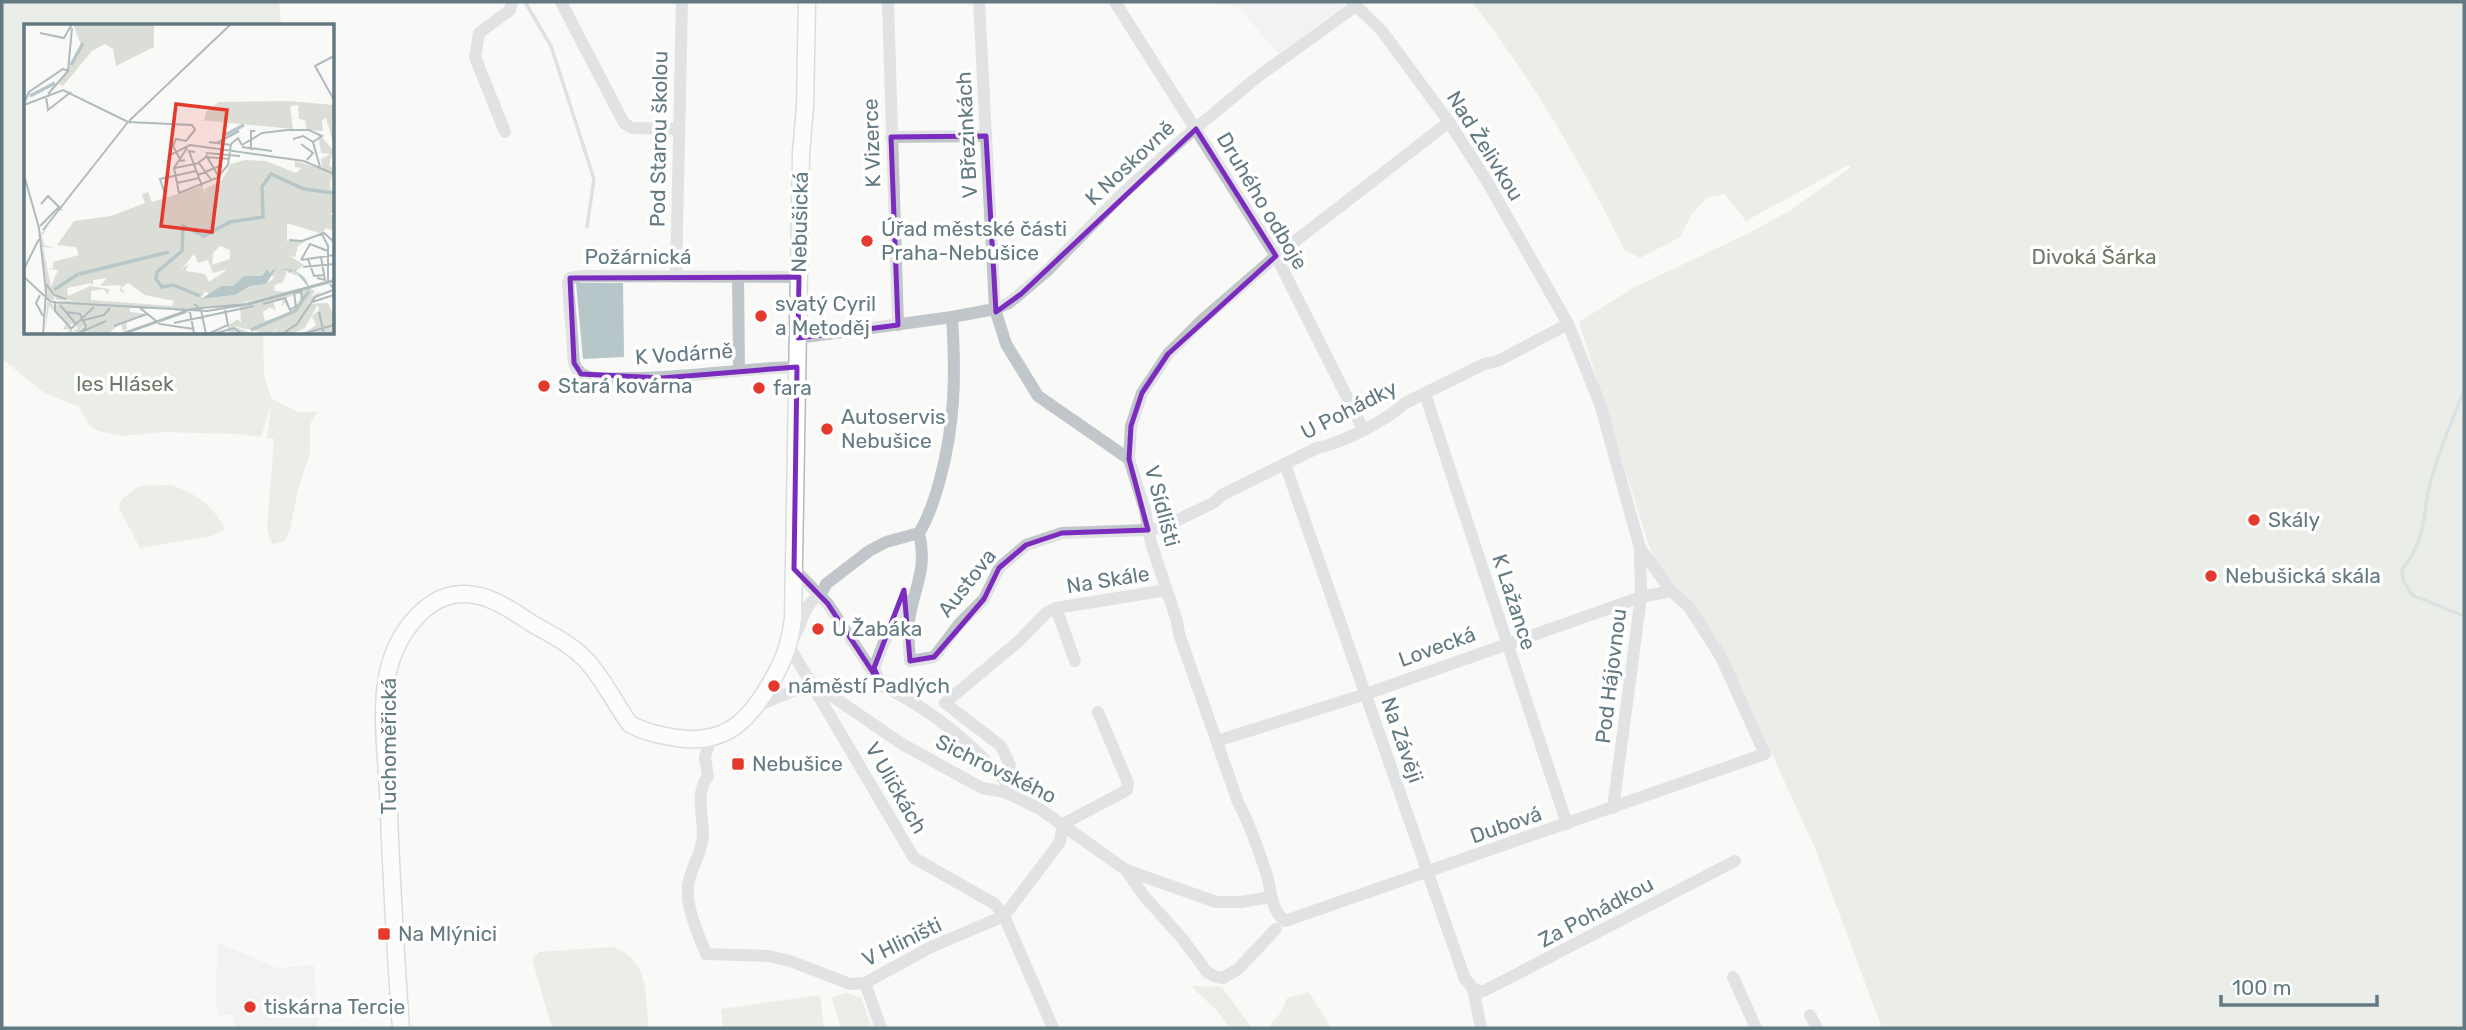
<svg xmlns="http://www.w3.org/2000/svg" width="2466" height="1030" font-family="Rubik,sans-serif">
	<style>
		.built { fill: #e7e9e8 }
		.green { fill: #daded6 }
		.water { fill: #b7c6c8 }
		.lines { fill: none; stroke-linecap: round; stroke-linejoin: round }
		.stream { stroke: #b7c6c8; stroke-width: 3.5 }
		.secondary-casing { stroke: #b2bbbe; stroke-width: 19 }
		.street { stroke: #c0c6c9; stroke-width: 12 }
		.secondary { stroke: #fff; stroke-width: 16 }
		.marked { fill: none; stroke: #7b2cbf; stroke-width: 5; stroke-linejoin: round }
		.poi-dot { fill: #e43a2d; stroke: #fff; stroke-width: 2.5 }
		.labels { text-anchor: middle; stroke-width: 7; stroke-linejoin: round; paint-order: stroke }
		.street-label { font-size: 21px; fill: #647a82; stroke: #fff }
		.poi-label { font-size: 21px; fill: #647a82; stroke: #fff; text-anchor: start }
		.park-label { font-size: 21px; fill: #6b7a63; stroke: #fff }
		.inset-river { fill: none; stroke: #b7c6c8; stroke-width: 3.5 }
		.inset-road { fill: none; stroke: #b0bbbe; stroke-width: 2 }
		.view { fill: #e43a2d; fill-opacity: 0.15; stroke: #e43a2d; stroke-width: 3.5 }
		.inset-edge { fill: none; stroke: #647a82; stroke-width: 3.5 }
	</style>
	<rect width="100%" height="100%" fill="#f9f9f7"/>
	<g class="built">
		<polygon points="1215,2 1339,2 1346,6 1278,54 1238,6 1217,4"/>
		<polygon points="217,942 277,968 314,965 318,1028 235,1028 233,1014 219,1016 216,1001"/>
	</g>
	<g class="green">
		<polygon points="2,2 279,2 281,26 26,26 26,332 263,333 264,376 272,399 298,412 321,412 317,413 310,424 310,453 298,489 290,529 285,541 273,544 270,541 267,527 274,439 267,438 271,405 261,437 238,434 238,439 237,434 162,432 123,436 98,431 89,425 79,407 43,392 2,359"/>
		<path d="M 1472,2 L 2464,2 L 2464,1028 L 1882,1028 L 1814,846 L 1750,706 L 1674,585 L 1654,558 L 1649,546 L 1579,322 L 1633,288 L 1749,233 L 1791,210 L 1851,167 L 1848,165 L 1746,221 L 1725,194 L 1708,197 L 1691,215 L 1680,237 L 1640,258 L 1624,249 C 1581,162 1531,78 1472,2 Z"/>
		<path d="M 171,485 C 196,493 213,506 225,529 L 212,536 L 140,548 L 119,508 L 121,500 L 139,486 Z"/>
		<path d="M 612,947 C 648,957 647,996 648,1028 L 552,1028 L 532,959 L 539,952 Z"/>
		<polygon points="1191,986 1222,987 1252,1028 1230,1028 1216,1010"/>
		<polygon points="1309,992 1331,1028 1268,1028 1281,1012 1287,998"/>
		<polygon points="846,993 861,997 872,1028 841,1028 832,998"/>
		<polygon points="820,995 824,1028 723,1028 721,1009"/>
	</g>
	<polygon class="water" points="576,283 623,283 624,357 583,359"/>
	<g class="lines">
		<g class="stream">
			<polyline points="525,2 551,46 594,179 587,227"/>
			<path d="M 2464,395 L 2462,395 C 2451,425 2436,457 2429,488 C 2422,524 2425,539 2402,570 L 2403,580 L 2412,595 L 2464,616"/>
		</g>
		<defs>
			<path id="secondary" d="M 401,1028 C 395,949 391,869 388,789 C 386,751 380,710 388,672 C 397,633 429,587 474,595 C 495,598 514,612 531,623 C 550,634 569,643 584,658 C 603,677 614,703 630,724 C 644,732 660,735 676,738 C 724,745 747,723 770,684 C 784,660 789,647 793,619 L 801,152 L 805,107 L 807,2"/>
		</defs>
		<use href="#secondary" class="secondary-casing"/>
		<g class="street">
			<polyline points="561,2 624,123 632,128 679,129"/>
			<polyline points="888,2 898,325"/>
			<polyline points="979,2 995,309 1006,344 1038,396 1129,459"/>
			<polyline points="1115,2 1276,256 1363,429"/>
			<path d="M 1352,2 L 1382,31 L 1449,122 L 1488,183 L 1568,324 L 1600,404 L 1640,548 L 1671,591 L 1689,607 L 1721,657 L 1765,754 L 1285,921 C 1271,910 1271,891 1267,875 C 1259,851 1250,824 1238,802 L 1179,634 L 1177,621 L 1151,543 L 1145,510 L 1129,459 L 1131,426 L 1142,393 L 1168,354 L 1202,320 L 1276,256 L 1449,122"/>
			<polyline points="505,132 475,57 479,33 510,10 512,2"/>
			<polyline points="891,137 986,136"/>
			<polyline points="676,276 682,2"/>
			<polyline points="738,276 739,370"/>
			<path d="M 952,317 C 956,376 955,426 939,483 C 934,501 929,517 919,533 L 886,542 L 869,551 L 826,584 C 823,595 814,597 809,605 C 800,619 799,632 789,646 L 914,858 L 995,904 L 1004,916 L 1053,1028"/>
			<polyline points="798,338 952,317 995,309 1009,303 1046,272 1122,194 1184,138 1260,75 1356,6"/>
			<path d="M 797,367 C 742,368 688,378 633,378 C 621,378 607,379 595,378 C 585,377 577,373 574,363 L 568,284 L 570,278 L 583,276 L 799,277"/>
			<polyline points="1425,394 1567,824"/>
			<polyline points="1285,464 1465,979 1473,988 1481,1028"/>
			<path d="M 919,533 C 928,570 914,586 909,621 C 908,635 909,648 910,661 L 934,657 L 959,624 L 984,599 L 999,568 L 1026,545 L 1062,533 L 1148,530 L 1161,528 L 1213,503 L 1222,495 L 1317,448 C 1342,443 1386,421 1405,403 L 1484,364 L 1498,361 L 1568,324"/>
			<polyline points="794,569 828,604 876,677"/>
			<path d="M 910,600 L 884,642 L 874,668 L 882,686 C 930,708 972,744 1007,783"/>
			<polyline points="1056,608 1075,661"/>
			<polyline points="816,685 902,744 982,788 1005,792 1040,809 1126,870 1216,902 1241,902 1271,897"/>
			<polyline points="757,706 812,683"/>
			<path d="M 711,738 L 705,757 L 708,777 C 695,791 703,817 703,835 C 702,854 690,868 688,886 C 686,909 698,933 706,954 L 768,956 L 790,961 L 850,984 L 865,983 L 931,947 L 1004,916 L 1060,842 L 1063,824 L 1127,790 L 1128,783 L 1098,712"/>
			<polyline points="1217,741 1366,694 1641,597 1671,591"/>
			<polyline points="1005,792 1010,765 1001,746 945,703 1020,640 1046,613 1056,608 1167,590"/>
			<polyline points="1613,808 1641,597 1640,548"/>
			<polyline points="1126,870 1144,896 1181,937 1207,972 1216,977 1223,978 1238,969 1276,929"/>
			<polyline points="1733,977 1756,1028"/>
			<polyline points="865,983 881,1028"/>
			<polyline points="1473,988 1481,992 1486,990 1735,861"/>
			<polyline points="1810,1015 1817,1028"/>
		</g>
		<use href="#secondary" class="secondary"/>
	</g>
	<path d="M0 0H2466V1030H0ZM 1196,129 L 1276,256 L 1168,354 L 1142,393 L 1131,426 L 1129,459 L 1148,530 L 1062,533 L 1026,545 L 999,568 L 984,599 L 934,657 L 910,661 L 904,590 L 874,668 L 882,686 L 828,604 L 794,569 L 797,367 L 662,378 L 581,374 L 574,363 L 570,278 L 799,277 L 798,338 L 898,325 L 891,137 L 986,136 L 996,312 L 1021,294 Z" fill="#f9f9f7" fill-opacity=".55" fill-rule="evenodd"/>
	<path class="marked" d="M 1196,129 L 1276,256 L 1168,354 L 1142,393 L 1131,426 L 1129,459 L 1148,530 L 1062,533 L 1026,545 L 999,568 L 984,599 L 934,657 L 910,661 L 904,590 L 874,668 L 882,686 L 828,604 L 794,569 L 797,367 L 662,378 L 581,374 L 574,363 L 570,278 L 799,277 L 798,338 L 898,325 L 891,137 L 986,136 L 996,312 L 1021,294 Z"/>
	<g class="poi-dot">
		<circle cx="867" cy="241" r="7"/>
		<circle cx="761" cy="316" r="7"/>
		<circle cx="544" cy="386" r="7"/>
		<circle cx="759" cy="388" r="7"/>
		<circle cx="827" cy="429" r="7"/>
		<circle cx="2254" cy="520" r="7"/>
		<circle cx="2211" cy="576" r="7"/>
		<circle cx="818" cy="629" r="7"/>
		<circle cx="774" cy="686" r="7"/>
		<rect x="731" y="757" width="14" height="14" rx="3.5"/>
		<rect x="377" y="927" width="14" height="14" rx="3.5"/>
		<circle cx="250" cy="1007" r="7"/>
	</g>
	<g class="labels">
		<g class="street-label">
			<text transform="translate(967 135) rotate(-93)" y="7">V Březinkách</text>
			<text transform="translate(659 139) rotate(-89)" y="7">Pod Starou školou</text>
			<text transform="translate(872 143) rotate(-92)" y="7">K Vizerce</text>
			<text transform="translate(1485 146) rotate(58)" y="7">Nad Želivkou</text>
			<text transform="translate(1130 163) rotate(-43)" y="7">K Noskovně</text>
			<text transform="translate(1262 201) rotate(59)" y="7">Druhého odboje</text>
			<text transform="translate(800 222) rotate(-89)" y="7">Nebušická</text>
			<text x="638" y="264">Požárnická</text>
			<text transform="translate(684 354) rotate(-4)" y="7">K Vodárně</text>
			<text transform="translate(1349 410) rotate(-27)" y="7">U Pohádky</text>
			<text transform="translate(1162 506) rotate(75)" y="7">V Sídlišti</text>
			<text transform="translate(1108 580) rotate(-9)" y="7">Na Skále</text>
			<text transform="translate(967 583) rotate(-52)" y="7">Austova</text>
			<text transform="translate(1514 602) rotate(72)" y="7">K Lažance</text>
			<text transform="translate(1437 647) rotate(-20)" y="7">Lovecká</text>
			<text transform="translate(1611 676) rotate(-83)" y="7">Pod Hájovnou</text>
			<text transform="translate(1402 740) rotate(71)" y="7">Na Závěji</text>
			<text transform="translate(389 746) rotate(-90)" y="7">Tuchoměřická</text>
			<text transform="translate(996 769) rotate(26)" y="7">Sichrovského</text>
			<text transform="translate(896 788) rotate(60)" y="7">V Uličkách</text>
			<text transform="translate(1506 825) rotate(-19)" y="7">Dubová</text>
			<text transform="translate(1596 912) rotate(-28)" y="7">Za Pohádkou</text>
			<text transform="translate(902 942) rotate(-26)" y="7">V Hliništi</text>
		</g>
		<g class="poi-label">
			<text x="881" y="236">Úřad městské části<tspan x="881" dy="24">Praha-Nebušice</tspan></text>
			<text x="775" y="311">svatý Cyril<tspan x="775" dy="24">a Metoděj</tspan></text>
			<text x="558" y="393">Stará kovárna</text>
			<text x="773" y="395">fara</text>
			<text x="841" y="424">Autoservis<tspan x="841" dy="24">Nebušice</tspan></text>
			<text x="2268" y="527">Skály</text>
			<text x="2225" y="583">Nebušická skála</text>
			<text x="832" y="636">U Žabáka</text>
			<text x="788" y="693">náměstí Padlých</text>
			<text x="752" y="771">Nebušice</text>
			<text x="398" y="941">Na Mlýnici</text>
			<text x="264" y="1014">tiskárna Tercie</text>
		</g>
		<g class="park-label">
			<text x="2094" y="264">Divoká Šárka</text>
			<text x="125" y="391">les Hlásek</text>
		</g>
	</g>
	<g transform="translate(24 24)">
		<rect width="310" height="310" fill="#f9f9f7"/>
		<path d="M 49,0 L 130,0 L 130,23 L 92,42 L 89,25 L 81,20 L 68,27 L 39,62 L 35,60 L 57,21 ZM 264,77 L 310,81 L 310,121 L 302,94 L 298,96 L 299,107 L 283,106 L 281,96 L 275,95 L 274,81 L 266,82 L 269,105 L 175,96 L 180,97 L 182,88 L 195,78 ZM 294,111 L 297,112 L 308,125 L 310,124 L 305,141 L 310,145 L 306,159 L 310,187 L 305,190 L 310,191 L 310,207 L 302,204 L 298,210 L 263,199 L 263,217 L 282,217 L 274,222 L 271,233 L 266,232 L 280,241 L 272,247 L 273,252 L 263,247 L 259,258 L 250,261 L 251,267 L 263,268 L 202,283 L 166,284 L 165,289 L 135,283 L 106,284 L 106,288 L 122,290 L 102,296 L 103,305 L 99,307 L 97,299 L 84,310 L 58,309 L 63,306 L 60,301 L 53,310 L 49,305 L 53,306 L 53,301 L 44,300 L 49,308 L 44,310 L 45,305 L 39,306 L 42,299 L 25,282 L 21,307 L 23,277 L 32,283 L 33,278 L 51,276 L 32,276 L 30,270 L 30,277 L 23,275 L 17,209 L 25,201 L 18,212 L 20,221 L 31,224 L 19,223 L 27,263 L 34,246 L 24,245 L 29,244 L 29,238 L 55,231 L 52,223 L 33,221 L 50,197 L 87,192 L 121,179 L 118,170 L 124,168 L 128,178 L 178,162 L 182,171 L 181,165 L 198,156 L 207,140 L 221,136 L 242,137 L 272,149 L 278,144 L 271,143 L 271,137 L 298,145 L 297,135 L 307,130 L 297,129 ZM 196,222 L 206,226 L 206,235 L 188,241 L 189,229 ZM 170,230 L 174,239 L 184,236 L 189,249 L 204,245 L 185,258 L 181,250 L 162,247 L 164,240 L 157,246 ZM 243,245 L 250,254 L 242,260 L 226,262 L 211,271 L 177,275 L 181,267 L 185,270 L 197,262 L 210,262 L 220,252 L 238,252 ZM 83,254 L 76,262 L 97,261 L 96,267 L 102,270 L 97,264 L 104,259 L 121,271 L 150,277 L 148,282 L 67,276 L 67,267 L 80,265 L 84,271 L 85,265 L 66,262 L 44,272 L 43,264 L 67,259 L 69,262 L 69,256 ZM 286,264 L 291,267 L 273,293 L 287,273 L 293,269 L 298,267 L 284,280 L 304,279 L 310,292 L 309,310 L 282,308 L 292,301 L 288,292 L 295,286 L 294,280 L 281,304 L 268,310 L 248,310 L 256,302 L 246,310 L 209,302 L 225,308 L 205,310 L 203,302 L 214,295 L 217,299 L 216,283 ZM 278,268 L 272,287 L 241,297 L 239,288 L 246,283 L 252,287 L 249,277 L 259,276 L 257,283 L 261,278 L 264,286 L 262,277 L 259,275 Z" fill="#daded6" fill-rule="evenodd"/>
		<path d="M 243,245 L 246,249 L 249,246 L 251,245 L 262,245 L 270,246 L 280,253 L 283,258 L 286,265 L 270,246 L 264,249 L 265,246 L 252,245 L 242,260 L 226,262 L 211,271 L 177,275 L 197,262 L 209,262 L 220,252 L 238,252 Z" fill="#b7c6c8"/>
		<path class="inset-river" d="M 47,41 L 59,19M 6,72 L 31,59M 201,111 L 220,101M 55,250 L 145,228M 30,266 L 54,250M 176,272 L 149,261 L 138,263 L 132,255 L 133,248 L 158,227 L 159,202 L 180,212 L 206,198 L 239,193 L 238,163 L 247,150 L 280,165 L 310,169M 227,306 L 271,287 L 285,267"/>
		<path class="inset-road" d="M 16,9 L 40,14 L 48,0M 310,32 L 291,42 L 310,76M 24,70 L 44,47 L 48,4M 22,72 L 24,86 L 47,68M 1,77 L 5,68 L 39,45 L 44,47M 0,81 L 39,66 L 104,98 L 168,101 L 171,106 L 162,117M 105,97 L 207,0M 269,115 L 279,112 L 289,118 L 296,143M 185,118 L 207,121M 193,119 L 215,107M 277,120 L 289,129 L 283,136M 218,121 L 238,109 L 263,106 L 285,106 L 298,112 L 289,118M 218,123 L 248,127M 163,124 L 150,144 L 155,169 L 193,154 L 204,141 L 207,120 L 214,114 L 218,121M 227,126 L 227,107 L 231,107M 171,128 L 165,127 L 178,162M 182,129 L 216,132M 182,131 L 195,153M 144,132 L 166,121 L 280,137 L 310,150M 161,136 L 157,137 L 149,122 L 152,115 L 162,117M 174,139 L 182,133 L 206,135M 151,144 L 175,139 L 188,157M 0,151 L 15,204 L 22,268 L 19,310M 174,151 L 198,141M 153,159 L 175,154M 141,170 L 136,155 L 172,147M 17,180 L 24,172 L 38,186M 16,202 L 35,183M 19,206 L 104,98M 298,210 L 304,222 L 304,258 L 310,265M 265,216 L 278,217 L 300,209 L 310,218M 284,235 L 290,252 L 301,251M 277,236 L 286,220 L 304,227M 277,236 L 310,231M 279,243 L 310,240M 0,245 L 15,215M 0,253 L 27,278 L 183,287 L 226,280 L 310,257M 293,254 L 301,256 L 297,233M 22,260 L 30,271 L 42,275M 16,271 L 12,279 L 19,292M 31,277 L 31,287 L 48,305M 288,278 L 310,271M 170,280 L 177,286 L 182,310M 239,280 L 261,274 L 266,286 L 272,282 L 270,269 L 277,268 L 278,275M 36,281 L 52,300M 116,284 L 136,300 L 170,305M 42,288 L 56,290 L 62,303M 166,288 L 170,309M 295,288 L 300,310M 60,296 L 80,291 L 86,284M 150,299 L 230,282M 90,302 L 123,290M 62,303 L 55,309 L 82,297M 48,304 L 70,283M 97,310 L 167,285 L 222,280 L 310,256M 99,310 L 162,288M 184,310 L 204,301 L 201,286M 189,310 L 210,304 L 218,310M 258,310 L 273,300 L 291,273 L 309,266M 278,310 L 310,301"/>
		<path class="view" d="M 152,80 L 203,86 L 188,208 L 137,202 Z"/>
		<rect width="310" height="310" class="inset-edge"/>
	</g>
	<rect width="2466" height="1030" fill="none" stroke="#647a82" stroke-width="7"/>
	<path d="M2221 995v10h156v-10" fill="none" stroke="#647a82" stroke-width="3.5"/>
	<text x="2232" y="995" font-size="21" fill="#647a82" stroke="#ffffff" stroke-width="5" paint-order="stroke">100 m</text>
</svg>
